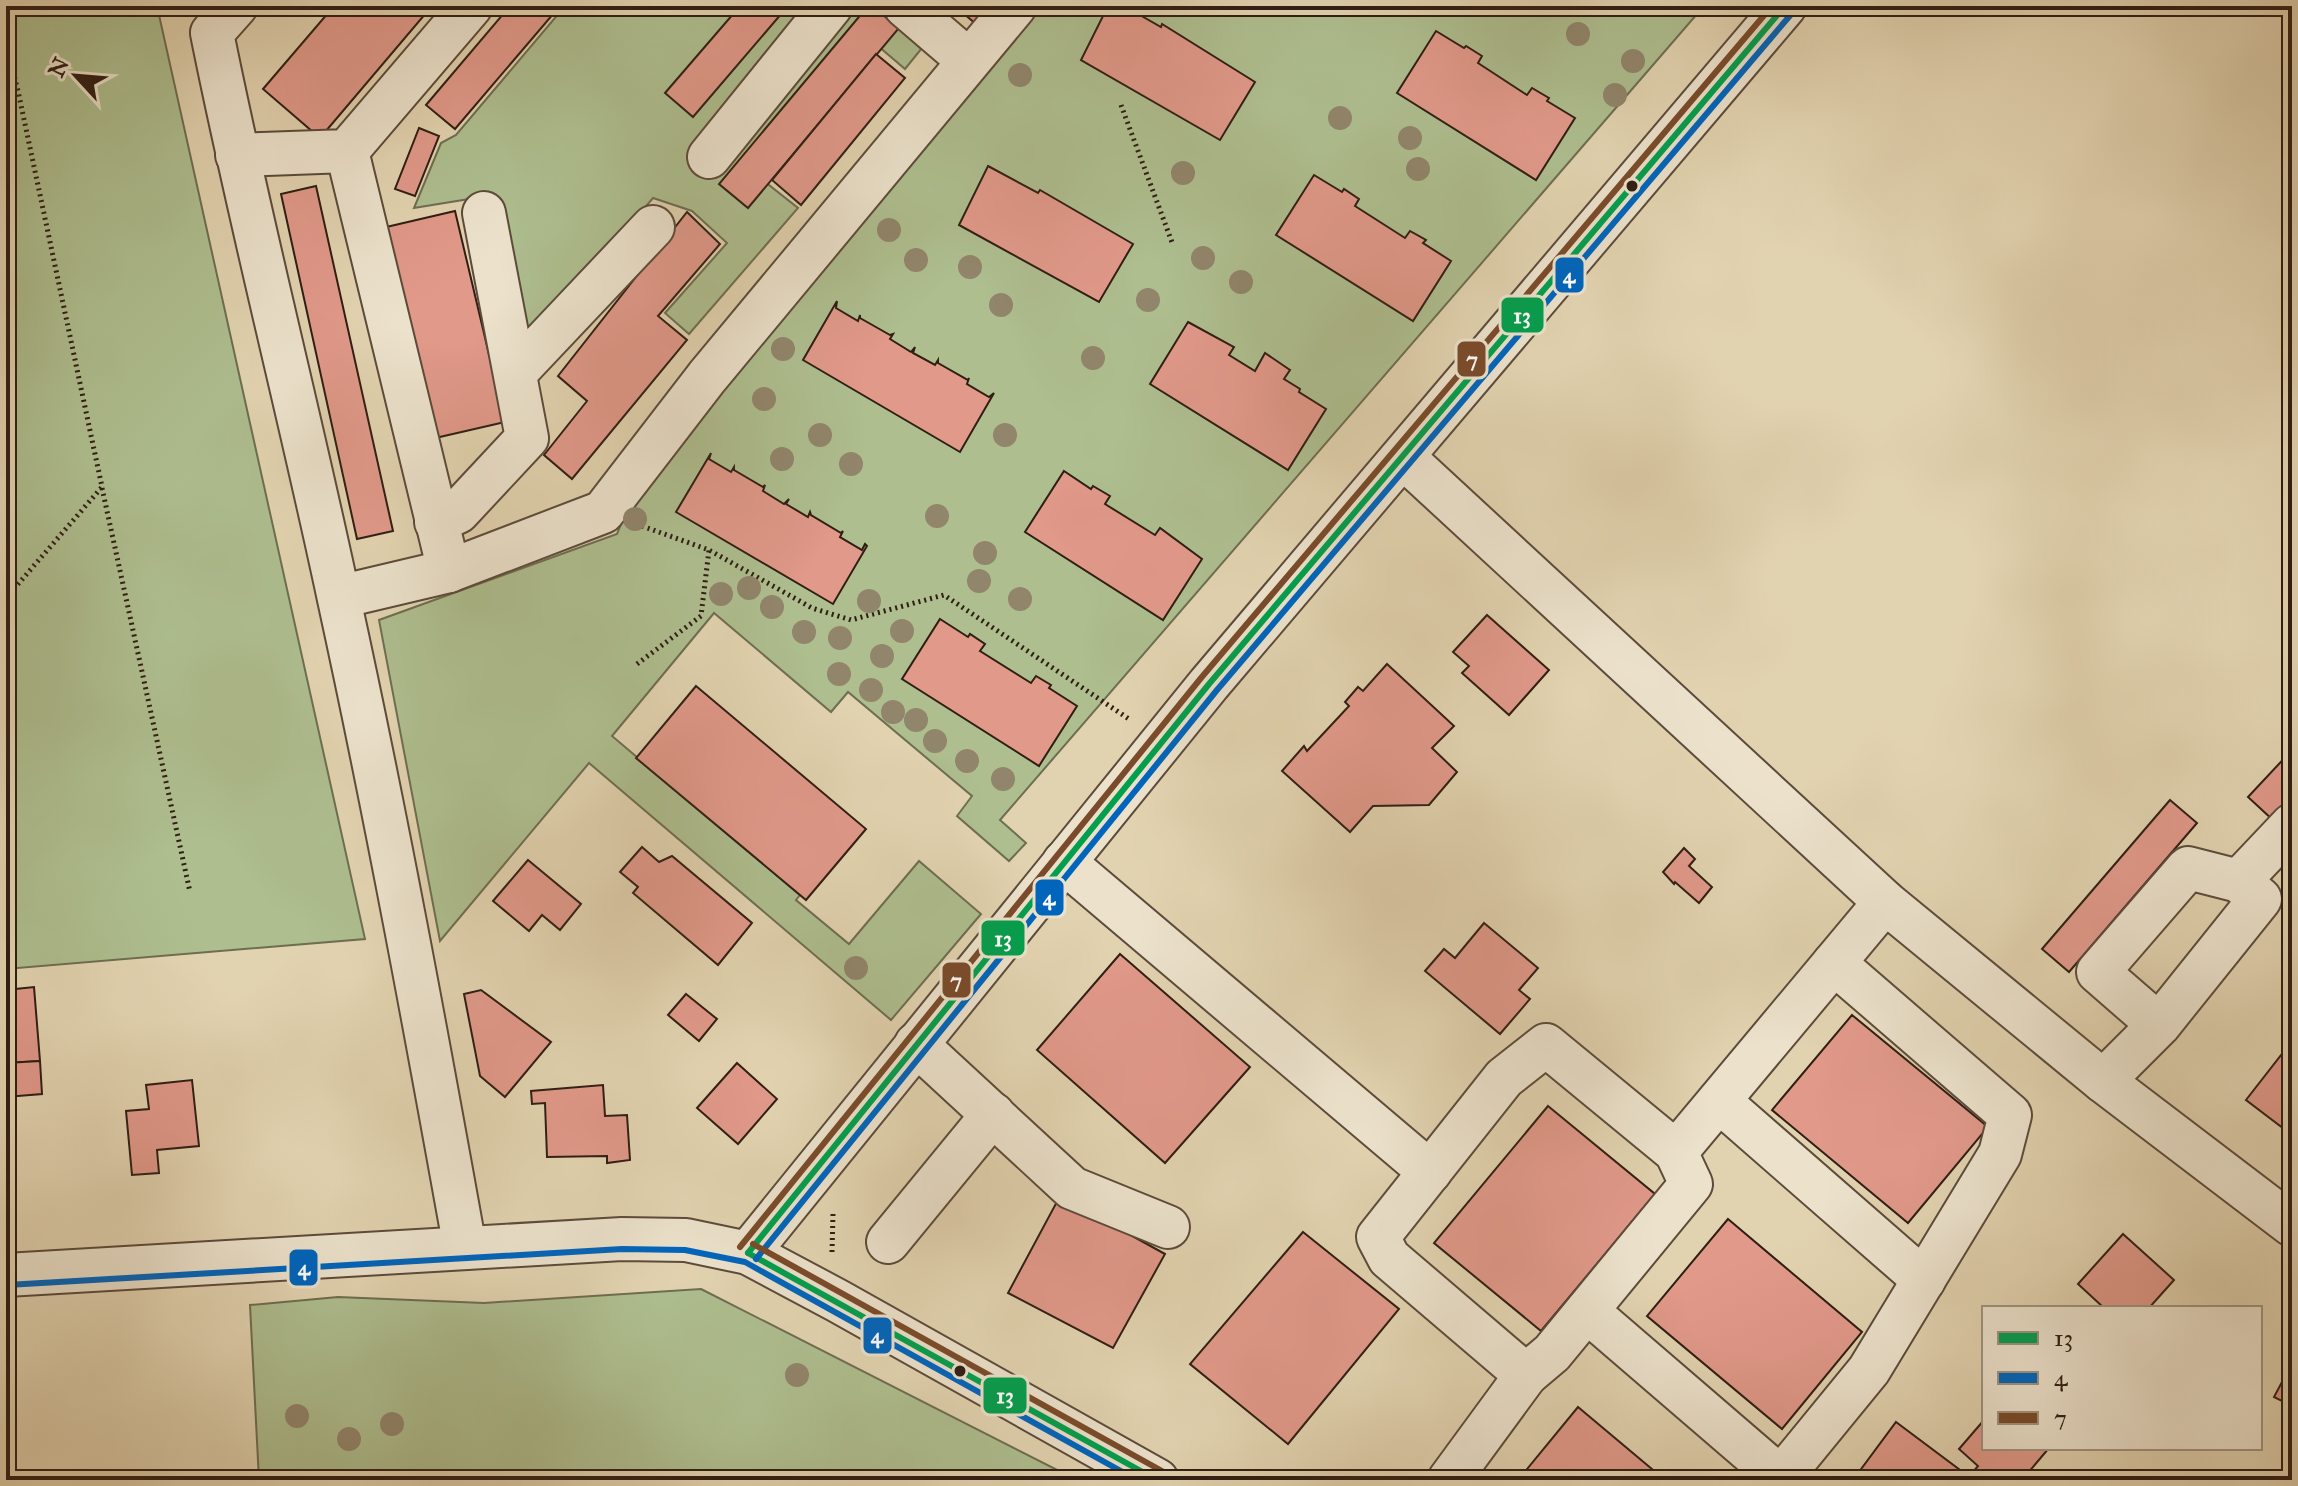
<svg xmlns="http://www.w3.org/2000/svg" width="2298" height="1486" font-family="'IM FELL Great Primer',serif">
	<style>
		.green { fill: #aebe8f; stroke: #6e6e52; stroke-width: 2 }
		.building { fill: #e1998a; stroke: #2f1e14; stroke-width: 2 }
		.lines { fill: none; stroke-linecap: round; stroke-linejoin: round }
		.minor-casing { stroke: #5c4b3b; stroke-width: 46 }
		.path { stroke: #2f1e14; stroke-width: 5; stroke-dasharray: 2 4; stroke-linecap: butt }
		.minor { stroke: #ece2cc; stroke-width: 42 }
		.bus-1-casing { stroke: #ece2cc; stroke-width: 12 }
		.bus-2-casing { stroke: #ece2cc; stroke-width: 12 }
		.bus-3-casing { stroke: #ece2cc; stroke-width: 12 }
		.bus-1 { stroke: #029f4e; stroke-width: 6 }
		.bus-2 { stroke: #0065bd; stroke-width: 6 }
		.bus-3 { stroke: #7a4b2a; stroke-width: 6 }
		.tree { fill: #91856b }
		.bus-dot { fill: #2f1e14; stroke: #ece2cc; stroke-width: 3 }
		.line-badge { stroke: #ece2cc; stroke-width: 3 }
		.badge-label { font-size: 22px; text-anchor: middle; font-weight: bold; fill: #fff }
	</style>
	<rect width="100%" height="100%" fill="#e2d3b0"/>
	<filter id="stains"><feTurbulence type="fractalNoise" baseFrequency=".0025" numOctaves="4"/><feColorMatrix values="0 0 0 0 .2 0 0 0 0 .09 0 0 0 0 .02 0 0 0 .5 -.17"/></filter>
	<radialGradient id="worn" r=".72"><stop offset=".6" stop-color="#630" stop-opacity="0"/><stop offset="1" stop-color="#630" stop-opacity=".3"/></radialGradient>
	<g class="green">
		<polygon points="6,6 157,6 365,939 6,969"/>
		<polygon points="565,6 956,6 905,69 878,46 764,181 798,208 689,334 665,313 727,243 692,211 653,198 531,341 494,195 414,208 441,143 456,135"/>
		<polygon points="1042,6 1704,6 1000,820 1026,843 1009,861 957,816 972,796 848,692 831,712 714,613 612,736 800,895 796,900 849,944 919,861 981,914 891,1020 589,763 440,941 379,620 617,534 646,463"/>
		<polygon points="701,1289 1077,1480 259,1480 250,1305 338,1297 484,1303"/>
	</g>
	<g class="building">
		<polygon points="334,6 432,6 320,138 263,89"/>
		<polygon points="510,6 560,6 455,129 426,105"/>
		<polygon points="740,6 788,6 693,117 665,93"/>
		<polygon points="868,6 872,6 899,28 748,208 719,184"/>
		<polygon points="959,6 1003,6 983,30 957,8"/>
		<polygon points="1108,6 1124,6 1161,27 1162,24 1255,82 1220,140 1081,60"/>
		<polygon points="1436,31 1464,48 1466,46 1482,56 1478,63 1527,95 1532,88 1549,98 1547,101 1575,118 1536,180 1397,93"/>
		<polygon points="876,54 905,78 801,205 772,180"/>
		<polygon points="419,128 439,136 415,196 395,189"/>
		<polygon points="988,166 1038,193 1040,190 1133,244 1099,302 959,225"/>
		<polygon points="1314,175 1342,192 1344,189 1359,199 1355,206 1405,238 1410,231 1426,240 1423,243 1451,261 1413,321 1276,235"/>
		<polygon points="316,186 393,531 357,539 281,194"/>
		<polygon points="455,211 505,422 431,439 382,228"/>
		<polygon points="687,212 720,244 658,316 687,340 572,479 544,455 587,401 558,376"/>
		<polygon points="837,301 836,308 858,321 860,315 860,318 890,335 893,334 890,339 911,352 915,347 913,353 935,365 938,360 938,363 968,380 969,378 967,384 989,397 994,393 960,452 803,360"/>
		<polygon points="1188,322 1234,347 1229,355 1255,371 1265,353 1290,370 1284,379 1300,389 1299,392 1326,409 1288,470 1150,384"/>
		<polygon points="711,453 709,459 731,472 734,467 734,470 763,487 765,485 763,491 784,504 789,499 786,504 808,517 810,512 811,515 841,533 843,531 840,537 862,550 865,544 867,546 833,604 676,512"/>
		<polygon points="1064,471 1091,489 1093,486 1110,496 1105,504 1155,535 1160,528 1202,559 1163,620 1025,532"/>
		<polygon points="1487,615 1549,670 1509,715 1462,673 1469,666 1453,652"/>
		<polygon points="940,619 968,637 970,634 985,644 980,651 1031,683 1036,676 1051,685 1049,688 1077,706 1039,766 902,679"/>
		<polygon points="1387,664 1454,726 1432,748 1457,772 1429,805 1373,806 1350,832 1282,771 1304,746 1307,751 1349,706 1345,702 1358,687 1363,691"/>
		<polygon points="696,686 866,829 806,900 636,758"/>
		<polygon points="2292,750 2292,802 2274,821 2248,797"/>
		<polygon points="2170,800 2197,823 2069,972 2042,949"/>
		<polygon points="642,847 659,862 672,856 752,923 718,965 633,893 638,887 620,872"/>
		<polygon points="1684,848 1695,859 1689,866 1712,887 1699,903 1675,882 1674,884 1663,872"/>
		<polygon points="528,860 581,904 560,930 542,915 529,931 493,901"/>
		<polygon points="1484,923 1538,968 1519,990 1530,999 1500,1034 1425,971 1444,949 1455,958"/>
		<polygon points="1120,954 1250,1067 1165,1163 1037,1050"/>
		<polygon points="34,987 40,1061 6,1063 6,990"/>
		<polygon points="481,990 551,1042 505,1097 480,1076 464,994"/>
		<polygon points="686,994 717,1019 699,1041 668,1015"/>
		<polygon points="1852,1015 1988,1127 1908,1223 1772,1110"/>
		<polygon points="2292,1041 2292,1135 2246,1100"/>
		<polygon points="40,1061 42,1094 6,1097 6,1063"/>
		<polygon points="737,1063 777,1099 738,1144 697,1108"/>
		<polygon points="192,1080 199,1146 157,1150 159,1173 132,1175 126,1111 149,1109 146,1085"/>
		<polygon points="603,1085 605,1116 627,1115 630,1160 607,1163 607,1156 547,1157 545,1103 532,1104 531,1091"/>
		<polygon points="1548,1106 1655,1194 1541,1331 1434,1243"/>
		<polygon points="11,1134 14,1194 6,1195 6,1135"/>
		<polygon points="1060,1196 1165,1254 1113,1348 1008,1293"/>
		<polygon points="1728,1219 1862,1332 1782,1429 1647,1316"/>
		<polygon points="1303,1232 1399,1309 1288,1444 1190,1364"/>
		<polygon points="2123,1234 2174,1280 2149,1308 2104,1308 2078,1284"/>
		<polygon points="2292,1363 2292,1406 2274,1397"/>
		<polygon points="1578,1407 1665,1480 1518,1480"/>
		<polygon points="1984,1420 1984,1448 2049,1448 2022,1480 1995,1480 1992,1478 1990,1480 1971,1480 1968,1478 1978,1466 1959,1449"/>
		<polygon points="1896,1422 1964,1473 1958,1480 1853,1480"/>
	</g>
	<g class="lines">
		<defs>
			<g id="minor">
				<path d="M 236,6 L 212,33 C 250,223 299,410 339,599 C 386,814 426,1031 465,1248"/>
				<polyline points="905,6 968,60"/>
				<polyline points="347,151 449,571"/>
				<polyline points="237,155 347,151 471,6"/>
				<polyline points="709,157 831,6"/>
				<polyline points="515,373 653,227"/>
				<polyline points="1403,457 1885,902 2103,1081 2292,1225"/>
				<polyline points="436,522 458,512 527,438 484,213"/>
				<polyline points="339,597 449,571 603,512 707,377 1015,6"/>
				<polyline points="1064,862 1430,1172"/>
				<polyline points="2239,881 2292,825"/>
				<polyline points="916,1044 1072,1188 1168,1227"/>
				<polyline points="2103,1081 2159,1025 2260,899 2239,881 2188,868 2098,972 2159,1025"/>
				<polyline points="1719,1101 1924,1280"/>
				<polyline points="1676,1152 1691,1184 1552,1353 1526,1375 1389,1258 1378,1237 1504,1078 1546,1045 1676,1152 1885,902"/>
				<polyline points="888,1242 993,1114"/>
				<polyline points="748,1253 1209,684 1785,6"/>
				<polyline points="6,1275 622,1239 686,1240 748,1253 838,1301 1157,1480"/>
				<polyline points="1587,1311 1781,1478"/>
				<polyline points="1449,1480 1526,1375"/>
				<polyline points="1779,1480 1869,1370 2000,1154 2010,1115 1834,963"/>
			</g>
		</defs>
		<use href="#minor" class="minor-casing"/>
		<g class="path">
			<polyline points="6,42 18,91 6,105"/>
			<polyline points="1121,105 1173,245"/>
			<polyline points="102,488 190,892"/>
			<polyline points="642,526 709,550 812,608 851,620 944,595 1129,719"/>
			<polyline points="6,598 102,487 18,91"/>
			<polyline points="637,664 701,616 709,550"/>
			<polyline points="832,1252 833,1214"/>
		</g>
		<use href="#minor" class="minor"/>
		<defs>
			<g id="bus-1">
				<polyline points="748,1253 1209,684 1785,6"/>
				<polyline points="748,1253 1157,1480"/>
			</g>
			<g id="bus-2">
				<polyline points="756,1259 1217,690 1793,12"/>
				<polyline points="7,1285 622,1249 685,1250 745,1262 1137,1480"/>
			</g>
			<g id="bus-3">
				<polyline points="753,1244 1162,1471"/>
				<polyline points="740,1247 1201,678 1772,6"/>
			</g>
		</defs>
		<use href="#bus-1" class="bus-1-casing"/>
		<use href="#bus-2" class="bus-2-casing"/>
		<use href="#bus-3" class="bus-3-casing"/>
		<use href="#bus-1" class="bus-1"/>
		<use href="#bus-2" class="bus-2"/>
		<use href="#bus-3" class="bus-3"/>
	</g>
	<g class="tree">
		<circle cx="1578" cy="34" r="12"/>
		<circle cx="1633" cy="61" r="12"/>
		<circle cx="1020" cy="75" r="12"/>
		<circle cx="1615" cy="95" r="12"/>
		<circle cx="1340" cy="118" r="12"/>
		<circle cx="1410" cy="138" r="12"/>
		<circle cx="1418" cy="169" r="12"/>
		<circle cx="1183" cy="173" r="12"/>
		<circle cx="889" cy="230" r="12"/>
		<circle cx="1203" cy="258" r="12"/>
		<circle cx="916" cy="260" r="12"/>
		<circle cx="970" cy="267" r="12"/>
		<circle cx="1241" cy="282" r="12"/>
		<circle cx="1148" cy="300" r="12"/>
		<circle cx="1001" cy="305" r="12"/>
		<circle cx="783" cy="349" r="12"/>
		<circle cx="1093" cy="358" r="12"/>
		<circle cx="764" cy="399" r="12"/>
		<circle cx="820" cy="435" r="12"/>
		<circle cx="1005" cy="435" r="12"/>
		<circle cx="782" cy="459" r="12"/>
		<circle cx="851" cy="464" r="12"/>
		<circle cx="937" cy="516" r="12"/>
		<circle cx="635" cy="519" r="12"/>
		<circle cx="985" cy="553" r="12"/>
		<circle cx="979" cy="581" r="12"/>
		<circle cx="749" cy="588" r="12"/>
		<circle cx="721" cy="594" r="12"/>
		<circle cx="1020" cy="599" r="12"/>
		<circle cx="869" cy="601" r="12"/>
		<circle cx="772" cy="607" r="12"/>
		<circle cx="902" cy="631" r="12"/>
		<circle cx="804" cy="632" r="12"/>
		<circle cx="840" cy="638" r="12"/>
		<circle cx="882" cy="656" r="12"/>
		<circle cx="839" cy="674" r="12"/>
		<circle cx="871" cy="690" r="12"/>
		<circle cx="893" cy="712" r="12"/>
		<circle cx="916" cy="720" r="12"/>
		<circle cx="935" cy="741" r="12"/>
		<circle cx="967" cy="761" r="12"/>
		<circle cx="1003" cy="779" r="12"/>
		<circle cx="856" cy="968" r="12"/>
		<circle cx="797" cy="1375" r="12"/>
		<circle cx="297" cy="1416" r="12"/>
		<circle cx="392" cy="1424" r="12"/>
		<circle cx="349" cy="1439" r="12"/>
	</g>
	<g class="bus-dot">
		<circle cx="1632" cy="186" r="7"/>
		<circle cx="960" cy="1371" r="7"/>
	</g>
	<g class="line-badge">
		<rect x="1554" y="256" width="31" height="38" rx="8" fill="#0065bd"/>
		<rect x="1500" y="296" width="45" height="38" rx="8" fill="#029f4e"/>
		<rect x="1456" y="340" width="31" height="38" rx="8" fill="#7a4b2a"/>
		<rect x="1034" y="878" width="31" height="39" rx="8" fill="#0065bd"/>
		<rect x="980" y="919" width="46" height="38" rx="8" fill="#029f4e"/>
		<rect x="941" y="961" width="31" height="38" rx="8" fill="#7a4b2a"/>
		<rect x="288" y="1248" width="31" height="39" rx="8" fill="#0065bd"/>
		<rect x="862" y="1316" width="31" height="39" rx="8" fill="#0065bd"/>
		<rect x="982" y="1376" width="46" height="39" rx="8" fill="#029f4e"/>
	</g>
	<g class="badge-label">
		<text x="1569" y="283">4</text>
		<text x="1522" y="323">13</text>
		<text x="1472" y="367">7</text>
		<text x="1049" y="905">4</text>
		<text x="1003" y="946">13</text>
		<text x="956" y="988">7</text>
		<text x="304" y="1275">4</text>
		<text x="877" y="1343">4</text>
		<text x="1005" y="1403">13</text>
	</g>
	<rect width="2298" height="1486" fill="none" stroke="#e2d3b0" stroke-width="32"/>
	<rect x="8" y="8" width="2282" height="1470" fill="none" stroke="#2f1e14" stroke-width="4"/>
	<rect x="16" y="16" width="2266" height="1454" fill="none" stroke="#2f1e14" stroke-width="2"/>
	<rect x="1982" y="1306" width="280" height="144" fill="#ece2cc" stroke="#a09482" stroke-width="2"/>
	<rect x="1998" y="1332" width="40" height="12" fill="#029f4e" stroke="#a09482" stroke-width="2"/>
	<text x="2054" y="1346" font-size="24" fill="#2f1e14">13</text>
	<rect x="1998" y="1372" width="40" height="12" fill="#0065bd" stroke="#a09482" stroke-width="2"/>
	<text x="2054" y="1386" font-size="24" fill="#2f1e14">4</text>
	<rect x="1998" y="1412" width="40" height="12" fill="#7a4b2a" stroke="#a09482" stroke-width="2"/>
	<text x="2054" y="1426" font-size="24" fill="#2f1e14">7</text>
	<g transform="translate(76 76) rotate(296)" stroke="#ece2cc" stroke-width="6" paint-order="stroke">
	<path d="M0-6L14 30L0 20L-14 30Z" fill="#2f1e14"/>
	<text y="-12" font-size="22" font-weight="bold" text-anchor="middle" fill="#2f1e14">N</text>
	</g>
	<rect width="100%" height="100%" filter="url(#stains)"/>
	<rect width="100%" height="100%" fill="url(#worn)"/>
</svg>
